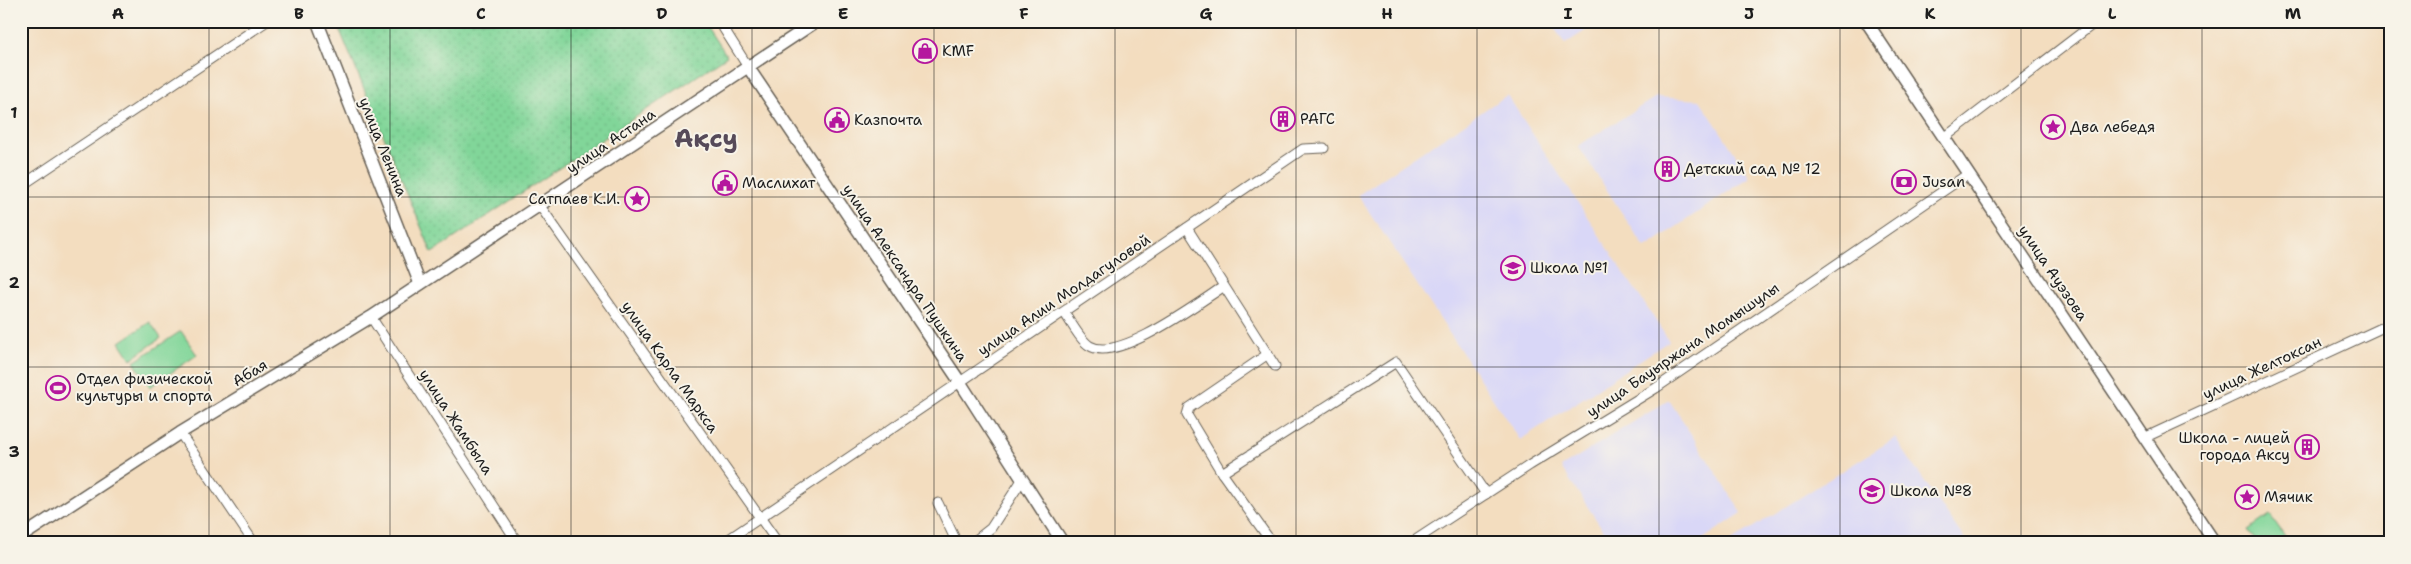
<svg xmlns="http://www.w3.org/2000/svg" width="2411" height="564" font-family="'Shantell Sans',sans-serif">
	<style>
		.built { fill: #d9d7f7 }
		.grass { fill: url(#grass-dots); stroke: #4e795a }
		.garden { fill: #81d699; stroke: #4e795a }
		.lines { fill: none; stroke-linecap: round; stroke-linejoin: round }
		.minor-casing { stroke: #676055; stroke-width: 11 }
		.tertiary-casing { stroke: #676055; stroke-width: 14 }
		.minor { stroke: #fff; stroke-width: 9 }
		.tertiary { stroke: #fff; stroke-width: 11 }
		.grid { fill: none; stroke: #1c1c1c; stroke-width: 1; stroke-opacity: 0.55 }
		.labels { text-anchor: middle; stroke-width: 4; stroke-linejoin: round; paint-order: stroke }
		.poi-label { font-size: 15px; fill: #1c1c1c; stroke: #f7f3e8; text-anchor: start }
		.street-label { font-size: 15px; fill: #1c1c1c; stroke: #f7f3e8 }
		.town-label { font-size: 25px; font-weight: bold; fill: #564a59; stroke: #f7f3e8 }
		.neatline { fill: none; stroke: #1c1c1c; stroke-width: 2 }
		.grid-label { font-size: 16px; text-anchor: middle; font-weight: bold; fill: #1c1c1c }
	</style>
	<defs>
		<pattern id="grass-dots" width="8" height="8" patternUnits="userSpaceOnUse" patternTransform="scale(1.25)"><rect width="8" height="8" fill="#81d699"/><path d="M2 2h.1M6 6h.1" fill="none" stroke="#6fb783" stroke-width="1.8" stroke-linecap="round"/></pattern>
	</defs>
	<rect width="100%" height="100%" fill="#f7f3e8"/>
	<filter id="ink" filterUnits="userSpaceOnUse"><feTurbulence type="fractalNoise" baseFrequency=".02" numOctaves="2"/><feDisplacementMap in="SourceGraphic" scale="10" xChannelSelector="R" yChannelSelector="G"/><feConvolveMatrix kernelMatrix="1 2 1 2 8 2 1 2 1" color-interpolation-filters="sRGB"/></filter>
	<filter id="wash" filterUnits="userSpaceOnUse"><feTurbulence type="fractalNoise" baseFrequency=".0096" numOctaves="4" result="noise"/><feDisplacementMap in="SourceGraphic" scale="20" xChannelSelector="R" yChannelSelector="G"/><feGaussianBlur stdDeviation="1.12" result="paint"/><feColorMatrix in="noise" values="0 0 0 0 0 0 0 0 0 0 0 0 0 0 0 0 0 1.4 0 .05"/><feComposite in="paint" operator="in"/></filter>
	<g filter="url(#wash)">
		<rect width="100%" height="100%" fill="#f3ddbf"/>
		<g class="built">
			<polygon points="1550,21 1600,21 1565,44"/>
			<polygon points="1507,95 1669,341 1520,440 1358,195"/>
			<polygon points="1656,97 1700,100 1750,177 1645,248 1578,146"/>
			<polygon points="1669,400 1742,513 1697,543 1612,543 1561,467"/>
			<polygon points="1895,438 1967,543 1728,543"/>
		</g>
		<polygon class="grass" points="336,21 704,21 727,56 432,253"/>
		<g class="garden">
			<polygon points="150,322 161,338 131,359 120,342"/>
			<polygon points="181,331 197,355 150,387 134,362"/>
			<polygon points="2270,515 2290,543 2257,543 2248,530"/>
		</g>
	</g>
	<g filter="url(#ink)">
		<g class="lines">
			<defs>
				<g id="minor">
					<polyline points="719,21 748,67"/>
					<polyline points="1944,138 2097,21"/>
					<polyline points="21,186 267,21"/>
					<polyline points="540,206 778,543"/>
					<polyline points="1187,228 1275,366"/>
					<path d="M 1064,312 C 1071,322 1080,340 1090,346 C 1118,363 1198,303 1223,287"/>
					<polyline points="371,317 518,543"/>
					<polyline points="1268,354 1189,408 1187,415 1222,473 1272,543"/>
					<polyline points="180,433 254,543"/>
					<polyline points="2146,437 2390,324"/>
					<polyline points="1222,473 1396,362 1486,494"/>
					<polyline points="938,503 957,543"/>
					<polyline points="723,543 1303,149 1324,148"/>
					<polyline points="972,543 991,528 1022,480"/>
					<polyline points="1411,543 1530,465 1656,388 1968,174"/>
				</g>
				<g id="tertiary">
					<polyline points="317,21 420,284"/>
					<polyline points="1866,21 2215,543"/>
					<polyline points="748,67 960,382 1063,543"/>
					<polyline points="21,537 180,433 371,317 817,21"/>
				</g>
			</defs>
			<use href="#minor" class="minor-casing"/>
			<use href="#tertiary" class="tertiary-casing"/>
			<use href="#minor" class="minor"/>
			<use href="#tertiary" class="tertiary"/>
		</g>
	</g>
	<path class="grid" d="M 209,21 L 209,543M 390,21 L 390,543M 571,21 L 571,543M 752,21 L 752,543M 934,21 L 934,543M 1115,21 L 1115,543M 1296,21 L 1296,543M 1477,21 L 1477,543M 1659,21 L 1659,543M 1840,21 L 1840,543M 2021,21 L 2021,543M 2202,21 L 2202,543M 21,197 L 2390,197M 21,367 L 2390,367"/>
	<defs>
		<symbol id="shop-ring" viewBox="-11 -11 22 22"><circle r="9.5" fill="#f7f3e8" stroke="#b5179e" stroke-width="1.5"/><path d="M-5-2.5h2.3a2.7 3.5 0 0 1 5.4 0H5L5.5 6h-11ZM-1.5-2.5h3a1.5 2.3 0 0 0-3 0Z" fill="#b5179e"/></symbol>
		<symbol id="building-ring" viewBox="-11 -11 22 22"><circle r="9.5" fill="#f7f3e8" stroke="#b5179e" stroke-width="1.5"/><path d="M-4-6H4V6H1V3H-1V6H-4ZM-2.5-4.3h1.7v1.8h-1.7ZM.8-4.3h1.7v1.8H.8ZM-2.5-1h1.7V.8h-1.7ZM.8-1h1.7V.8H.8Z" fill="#b5179e"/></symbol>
		<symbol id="civic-ring" viewBox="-11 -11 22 22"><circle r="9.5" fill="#f7f3e8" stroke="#b5179e" stroke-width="1.5"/><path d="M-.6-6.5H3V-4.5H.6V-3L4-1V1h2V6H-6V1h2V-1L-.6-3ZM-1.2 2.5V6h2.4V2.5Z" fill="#b5179e"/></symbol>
		<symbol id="sight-ring" viewBox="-11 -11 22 22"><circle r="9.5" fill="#f7f3e8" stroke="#b5179e" stroke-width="1.5"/><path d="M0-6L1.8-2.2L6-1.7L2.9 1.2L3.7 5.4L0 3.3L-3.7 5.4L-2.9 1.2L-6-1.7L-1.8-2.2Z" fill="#b5179e"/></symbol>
		<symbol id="bank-ring" viewBox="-11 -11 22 22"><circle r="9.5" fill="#f7f3e8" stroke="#b5179e" stroke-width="1.5"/><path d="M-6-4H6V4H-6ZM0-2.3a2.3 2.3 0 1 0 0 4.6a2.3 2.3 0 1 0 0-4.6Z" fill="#b5179e"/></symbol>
		<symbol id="school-ring" viewBox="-11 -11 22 22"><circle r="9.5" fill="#f7f3e8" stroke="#b5179e" stroke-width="1.5"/><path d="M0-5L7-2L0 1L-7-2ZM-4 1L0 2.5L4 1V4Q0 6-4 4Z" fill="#b5179e"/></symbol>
		<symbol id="stadium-ring" viewBox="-11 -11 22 22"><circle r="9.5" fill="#f7f3e8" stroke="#b5179e" stroke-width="1.5"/><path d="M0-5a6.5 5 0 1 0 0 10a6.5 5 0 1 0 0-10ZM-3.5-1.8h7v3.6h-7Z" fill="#b5179e"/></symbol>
	</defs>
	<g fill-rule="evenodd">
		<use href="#shop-ring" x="911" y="37" width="28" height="28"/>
		<use href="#building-ring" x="1269" y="105" width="28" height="28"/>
		<use href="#civic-ring" x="823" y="106" width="28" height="28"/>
		<use href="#sight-ring" x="2039" y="113" width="28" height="28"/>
		<use href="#building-ring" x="1653" y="155" width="28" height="28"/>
		<use href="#bank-ring" x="1890" y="168" width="28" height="28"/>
		<use href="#civic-ring" x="711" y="169" width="28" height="28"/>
		<use href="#sight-ring" x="623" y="185" width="28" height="28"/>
		<use href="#school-ring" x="1499" y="254" width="28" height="28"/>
		<use href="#stadium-ring" x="44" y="374" width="28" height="28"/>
		<use href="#building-ring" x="2293" y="433" width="28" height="28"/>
		<use href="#school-ring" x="1858" y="477" width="28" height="28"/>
		<use href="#sight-ring" x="2233" y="483" width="28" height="28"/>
	</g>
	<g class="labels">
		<g class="poi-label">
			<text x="942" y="56">KMF</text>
			<text x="1300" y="124">РАГС</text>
			<text x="854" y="125">Казпочта</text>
			<text x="2070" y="132">Два лебедя</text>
			<text x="1684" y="174">Детский сад № 12</text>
			<text x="1922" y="187">Jusan</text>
			<text x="742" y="188">Маслихат</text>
			<text x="620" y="204" text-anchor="end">Сатпаев К.И.</text>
			<text x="1530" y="273">Школа №1</text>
			<text x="76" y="384">Отдел физической<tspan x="76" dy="17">культуры и спорта</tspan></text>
			<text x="2290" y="443" text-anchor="end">Школа - лицей<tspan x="2290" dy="17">города Аксу</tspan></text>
			<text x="1890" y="496">Школа №8</text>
			<text x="2264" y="502">Мячик</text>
		</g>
		<g class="street-label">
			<text transform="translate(611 141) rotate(-34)" y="5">улица Астана</text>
			<text transform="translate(383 147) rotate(68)" y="5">улица Ленина</text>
			<text transform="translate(905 273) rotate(56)" y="5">улица Александра Пушкина</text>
			<text transform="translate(2053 273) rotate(56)" y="5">улица Ауэзова</text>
			<text transform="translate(1064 295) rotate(-34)" y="5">улица Алии Молдагуловой</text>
			<text transform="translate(1683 350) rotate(-34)" y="5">улица Бауыржана Момышулы</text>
			<text transform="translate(670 367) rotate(55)" y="5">улица Карла Маркса</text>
			<text transform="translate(2262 368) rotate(-25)" y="5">улица Желтоксан</text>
			<text transform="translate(250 373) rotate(-31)" y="5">Абая</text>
			<text transform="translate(456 422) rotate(57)" y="5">улица Жамбыла</text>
		</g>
		<g class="town-label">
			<text x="706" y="147">Ақсу</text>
		</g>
	</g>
	<rect width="2411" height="564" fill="none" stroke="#f7f3e8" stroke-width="55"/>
	<rect x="28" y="28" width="2356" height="508" class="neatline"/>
	<g class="grid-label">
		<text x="118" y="19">A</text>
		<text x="299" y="19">B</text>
		<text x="481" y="19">C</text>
		<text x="662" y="19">D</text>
		<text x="843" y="19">E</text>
		<text x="1024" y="19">F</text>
		<text x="1206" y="19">G</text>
		<text x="1387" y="19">H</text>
		<text x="1568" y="19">I</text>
		<text x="1749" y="19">J</text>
		<text x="1930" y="19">K</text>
		<text x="2112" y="19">L</text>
		<text x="2293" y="19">M</text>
		<text x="14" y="118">1</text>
		<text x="14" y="288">2</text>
		<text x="14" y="457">3</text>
	</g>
</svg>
